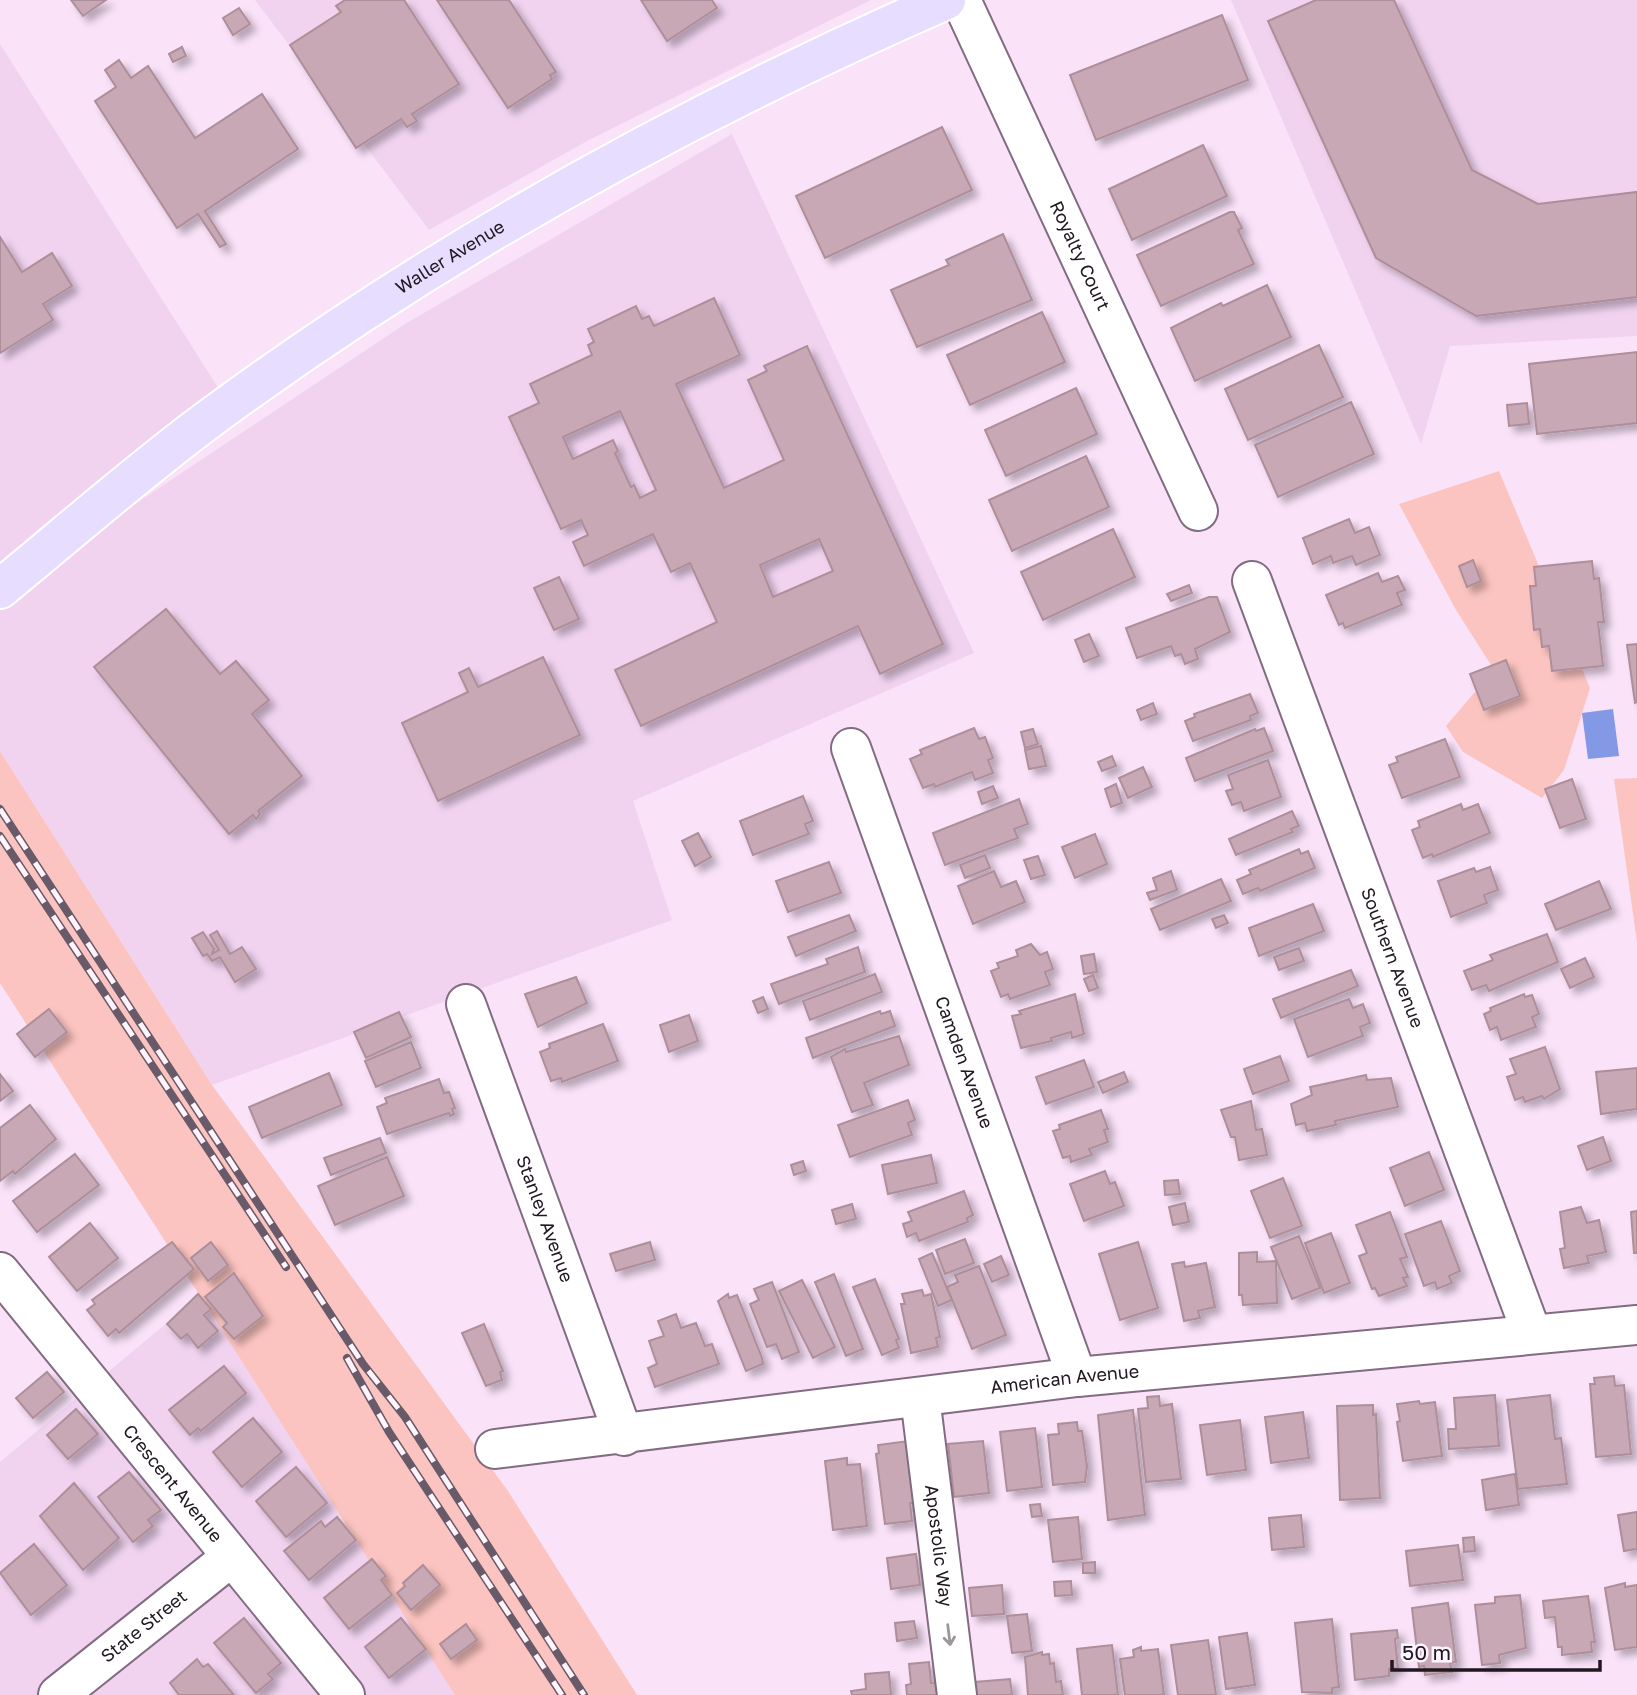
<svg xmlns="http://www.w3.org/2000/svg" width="1637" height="1695" font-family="'Golos Text',sans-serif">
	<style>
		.built { fill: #f1d3f0 }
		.green { fill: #fcc4c0 }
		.water { fill: #8399e6 }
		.building { fill: #c8a8b4; stroke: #ad8e99; stroke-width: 2; fill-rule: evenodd; filter: url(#shadow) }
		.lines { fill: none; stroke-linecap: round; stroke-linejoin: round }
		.minor-casing { stroke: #816c81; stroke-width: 42 }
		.major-casing { stroke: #fff; stroke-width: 42 }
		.minor { stroke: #fff; stroke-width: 38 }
		.major { stroke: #e7ddfe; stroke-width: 38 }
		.rail-casing { stroke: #685a68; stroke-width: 8 }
		.rail { stroke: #fef4fe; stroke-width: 5; stroke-dasharray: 16; stroke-linecap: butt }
		.oneway { stroke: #9b979b }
		.labels { text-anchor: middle; stroke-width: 6; stroke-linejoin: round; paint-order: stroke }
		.street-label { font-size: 18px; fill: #201720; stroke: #fef4fe }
	</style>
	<defs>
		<filter id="shadow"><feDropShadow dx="6" dy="6" stdDeviation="3.5" flood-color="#0004"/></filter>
	</defs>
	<rect width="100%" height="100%" fill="#fae2f9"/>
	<g class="built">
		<polygon points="255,0 871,0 589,140 429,230"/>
		<polygon points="1231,0 1637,0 1637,336 1450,346 1421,444"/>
		<polygon points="0,44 229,405 0,589"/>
		<polygon points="732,134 974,653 633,801 672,920 212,1085 0,751 0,594 405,324"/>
		<polygon points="222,1277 465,1695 0,1695 0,1462"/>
	</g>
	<g class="green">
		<polygon points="1499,471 1590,688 1564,770 1542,798 1463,752 1446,726 1473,694 1498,676 1456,610 1399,504"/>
		<polygon points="0,751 212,1085 508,1491 637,1695 455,1695 0,983"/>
		<polygon points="1637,778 1637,942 1614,779"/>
	</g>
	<polygon class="water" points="1613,709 1619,756 1588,759 1582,713"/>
	<g class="building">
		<polygon points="71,0 106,0 83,16"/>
		<polygon points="345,0 404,0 459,84 412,114 417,121 407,127 401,119 356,148 290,45 341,12 336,6"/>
		<polygon points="437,0 509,0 556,72 550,75 552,79 508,108"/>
		<polygon points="641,0 712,0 717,8 667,41"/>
		<polygon points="1316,0 1394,0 1472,170 1538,204 1637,192 1637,297 1476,316 1376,258 1268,21"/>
		<polygon points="239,8 250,24 233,35 223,18"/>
		<polygon points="1222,15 1248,80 1096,140 1070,75"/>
		<polygon points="182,47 186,56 173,62 169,54"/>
		<polygon points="119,60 131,78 148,66 195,138 262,94 298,149 205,211 226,244 220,247 198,214 177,228 95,101 116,87 105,70"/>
		<polygon points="942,127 972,190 825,258 796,196"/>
		<polygon points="1203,145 1227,196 1132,240 1109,189"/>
		<polygon points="1230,212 1234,212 1242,228 1238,230 1254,264 1161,306 1137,255"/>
		<polygon points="1003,234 1032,300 917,347 891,290 949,265 946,260"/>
		<polygon points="0,237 22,272 52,253 72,286 43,304 53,320 0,353"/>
		<polygon points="1267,285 1291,337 1195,381 1171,328 1221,303 1223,306"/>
		<path d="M 714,298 L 740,355 L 676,384 L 724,488 L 784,460 L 748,380 L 767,371 L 764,366 L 807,346 L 943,644 L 880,674 L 858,626 L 641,726 L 615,670 L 717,622 L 690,563 L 671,572 L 653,534 L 584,566 L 573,542 L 588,535 L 581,520 L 561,529 L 509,417 L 539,403 L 530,384 L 592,355 L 588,345 L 594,342 L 588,329 L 636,306 L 642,319 L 649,316 L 654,326 ZM 620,411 L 656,490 L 640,498 L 634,485 L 631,487 L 615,453 L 618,451 L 613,440 L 573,459 L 563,437 ZM 819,539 L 833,571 L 773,597 L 760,565 Z"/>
		<polygon points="1042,312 1065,362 970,405 947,355"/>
		<polygon points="1319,345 1343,397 1248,440 1225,389"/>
		<polygon points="1637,352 1637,423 1537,434 1529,364"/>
		<polygon points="1076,388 1097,434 1006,476 985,430"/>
		<polygon points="1351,402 1374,454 1278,497 1255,445"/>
		<polygon points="1527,403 1529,424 1509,426 1507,405"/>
		<polygon points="1086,456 1109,507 1012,551 989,500"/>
		<polygon points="1349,519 1355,533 1369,527 1380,555 1356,565 1352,556 1333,563 1331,556 1313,564 1303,538"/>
		<polygon points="1113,529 1135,577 1043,620 1021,572"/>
		<polygon points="1473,560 1481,581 1467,587 1459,566"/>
		<polygon points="1592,561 1594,579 1599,578 1604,622 1598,622 1603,666 1552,671 1549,646 1542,647 1540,629 1534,630 1530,586 1536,586 1534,567"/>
		<polygon points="1378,573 1382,582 1398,576 1405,590 1397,593 1402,605 1345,628 1343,623 1339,625 1326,595"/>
		<polygon points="559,577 579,619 554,630 534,588"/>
		<polygon points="1189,585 1192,593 1171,601 1167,594"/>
		<polygon points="1209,597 1217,597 1230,632 1195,649 1198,659 1185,664 1181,654 1175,656 1171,646 1137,658 1126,628"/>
		<polygon points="166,609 220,674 236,661 269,700 252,714 302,776 258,811 260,814 256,819 253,815 229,834 94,667"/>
		<polygon points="1089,634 1099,656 1084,662 1075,640"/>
		<polygon points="1637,644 1637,702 1635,703 1627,645"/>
		<polygon points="543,657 580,735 438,801 402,723 468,692 459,673 469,668 478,687"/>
		<polygon points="1506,660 1520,696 1484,710 1470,674"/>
		<polygon points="1250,694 1258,713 1250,716 1251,720 1193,741 1185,721 1195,717 1194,714"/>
		<polygon points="1153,703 1157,714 1141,720 1137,710"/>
		<polygon points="974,728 979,739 985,737 993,758 988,760 993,773 975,780 972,772 935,787 934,784 923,788 910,759 922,754 920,750"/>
		<polygon points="1264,728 1273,751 1195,781 1186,758 1255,729 1256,731"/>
		<polygon points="1033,729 1038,744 1025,748 1021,732"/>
		<polygon points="1445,739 1460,777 1402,798 1389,765 1398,762 1396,757"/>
		<polygon points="1041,746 1046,766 1029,769 1025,750"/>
		<polygon points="1112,756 1116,766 1102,771 1098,762"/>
		<polygon points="1268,760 1281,797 1244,811 1241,802 1232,805 1226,791 1233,789 1228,775"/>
		<polygon points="1143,767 1152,787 1128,798 1119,778"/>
		<polygon points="1572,779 1586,819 1560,828 1545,789"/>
		<polygon points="1116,784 1122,803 1111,807 1105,789"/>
		<polygon points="993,786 998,798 982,804 978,792"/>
		<polygon points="803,796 813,821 805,824 809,834 753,855 740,821"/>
		<polygon points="1019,799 1028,824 1014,829 1018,838 945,865 933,833"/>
		<polygon points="1461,804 1463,810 1478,804 1490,833 1433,857 1432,854 1423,858 1412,830 1420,827 1418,821"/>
		<polygon points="1292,811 1299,826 1291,829 1293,832 1236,855 1229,839"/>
		<polygon points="698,833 711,857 695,866 682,841"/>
		<polygon points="1095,834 1107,864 1075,878 1062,847"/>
		<polygon points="1299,849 1301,854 1308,851 1315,868 1260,891 1258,888 1243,894 1237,880 1251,874 1249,870"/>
		<polygon points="985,855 990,868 965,878 960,865"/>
		<polygon points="1038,856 1045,875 1031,879 1024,860"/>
		<polygon points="829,862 841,893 788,912 776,881"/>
		<polygon points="1490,867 1498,890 1484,895 1487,903 1451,917 1438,881 1474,868 1476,872"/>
		<polygon points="994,871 1001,887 1016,881 1025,902 973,924 958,886"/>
		<polygon points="1171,871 1177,890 1150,900 1147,893 1157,890 1153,878"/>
		<polygon points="1221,879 1231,901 1160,930 1151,909"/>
		<polygon points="1599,881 1611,909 1556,930 1545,904"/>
		<polygon points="1313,904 1324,931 1259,956 1249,928"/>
		<polygon points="849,915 856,931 796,956 788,937"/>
		<polygon points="1224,915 1228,923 1216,928 1212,919"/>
		<polygon points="217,931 230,954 242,947 256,969 235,982 220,957 212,961 207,954 203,956 192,938 203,932 214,949 212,954 219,950 210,935"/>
		<polygon points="1547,934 1558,962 1489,991 1486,985 1472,990 1464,971 1493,960 1490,955"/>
		<polygon points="1031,944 1040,955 1047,952 1053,969 1045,972 1050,985 1010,999 1008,994 1001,997 991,971 999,968 997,963 1018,956 1016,950"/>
		<polygon points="858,947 865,972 779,1004 771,984 828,964 826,959"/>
		<polygon points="1299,948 1304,961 1279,970 1274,957"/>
		<polygon points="1094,954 1097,972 1084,974 1081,956"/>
		<polygon points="1585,958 1594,977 1570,988 1561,969"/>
		<polygon points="1351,970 1358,986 1281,1018 1273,999"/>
		<polygon points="875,974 882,992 810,1020 803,1001"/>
		<polygon points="1093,975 1098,988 1089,991 1084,979"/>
		<polygon points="576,977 587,1003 538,1027 525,994"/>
		<polygon points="1075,994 1084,1034 1072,1038 1071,1032 1051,1038 1052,1041 1021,1048 1012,1016 1021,1014 1019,1011"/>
		<polygon points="1524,994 1525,997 1532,995 1539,1014 1532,1017 1536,1027 1501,1040 1497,1027 1490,1030 1484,1014 1491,1011 1490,1008"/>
		<polygon points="763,997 768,1009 758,1013 753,1001"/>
		<polygon points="1349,999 1353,1008 1363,1004 1370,1023 1360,1027 1363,1036 1308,1057 1294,1019"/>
		<polygon points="49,1009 67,1032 35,1057 17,1034"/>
		<polygon points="880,1011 881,1014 890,1011 895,1026 813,1058 806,1038"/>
		<polygon points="399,1012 411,1037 366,1058 354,1032"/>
		<polygon points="689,1015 698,1041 669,1052 660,1025"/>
		<polygon points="603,1024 618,1061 562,1082 561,1078 551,1081 540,1052 550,1048 549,1044"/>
		<polygon points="899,1036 909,1065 864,1083 873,1105 852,1112 831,1057 845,1049 846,1052"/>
		<polygon points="411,1042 421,1068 376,1087 365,1061"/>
		<polygon points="1545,1047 1560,1089 1544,1099 1542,1096 1525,1102 1523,1097 1515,1100 1507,1077 1516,1074 1510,1059"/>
		<polygon points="1280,1056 1289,1081 1253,1094 1244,1069"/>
		<polygon points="1084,1060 1094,1087 1046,1104 1036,1077"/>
		<polygon points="1637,1068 1637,1109 1601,1114 1596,1072"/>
		<polygon points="1124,1072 1128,1082 1103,1093 1098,1082"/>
		<polygon points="329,1073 342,1105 262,1138 249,1107"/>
		<polygon points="0,1074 13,1091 0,1101"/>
		<polygon points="1366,1075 1367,1080 1391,1078 1398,1107 1335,1121 1336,1125 1307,1131 1305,1123 1296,1125 1291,1104 1312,1095 1310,1087"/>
		<polygon points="439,1079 444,1093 449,1092 455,1108 452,1109 454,1114 450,1116 449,1113 387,1134 377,1107 387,1103 385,1098"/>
		<polygon points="908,1100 915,1120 908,1123 912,1135 850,1157 838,1125"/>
		<polygon points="1251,1101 1256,1130 1262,1129 1267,1155 1239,1160 1235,1137 1231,1137 1221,1110"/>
		<polygon points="30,1105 56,1139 15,1174 13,1171 0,1181 0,1128"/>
		<polygon points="1101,1110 1108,1129 1104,1130 1108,1142 1089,1149 1092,1155 1071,1162 1070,1156 1063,1158 1053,1131 1060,1129 1059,1125"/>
		<polygon points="1603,1137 1611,1161 1587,1170 1578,1146"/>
		<polygon points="380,1138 386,1153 331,1175 324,1158"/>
		<polygon points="1429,1152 1444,1190 1405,1206 1390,1168"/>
		<polygon points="75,1154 99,1185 37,1232 13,1201"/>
		<polygon points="931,1155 937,1183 888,1194 882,1165"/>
		<polygon points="387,1157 404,1196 335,1225 318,1186"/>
		<polygon points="803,1161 806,1171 794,1175 791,1165"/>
		<polygon points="1105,1171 1110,1184 1115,1182 1124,1206 1084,1221 1070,1184"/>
		<polygon points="1283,1178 1302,1226 1270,1238 1251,1191"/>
		<polygon points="1178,1180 1180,1194 1165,1195 1164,1181"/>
		<polygon points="964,1191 973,1215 967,1218 968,1222 919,1241 916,1233 907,1237 903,1224 912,1221 908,1212"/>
		<polygon points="1185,1203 1189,1222 1173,1225 1169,1207"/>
		<polygon points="852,1204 856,1219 836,1224 832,1210"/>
		<polygon points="1581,1207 1587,1223 1599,1220 1606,1252 1587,1256 1589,1263 1564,1268 1560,1249 1565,1248 1560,1212"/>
		<polygon points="1637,1211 1637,1253 1634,1253 1631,1212"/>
		<polygon points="1390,1212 1407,1257 1400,1259 1408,1277 1403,1278 1407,1286 1379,1296 1375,1288 1372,1289 1359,1256 1367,1253 1356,1225"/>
		<polygon points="1441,1221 1460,1271 1449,1276 1452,1283 1437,1289 1435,1282 1424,1286 1405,1234"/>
		<polygon points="90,1223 118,1258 77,1291 49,1257"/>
		<polygon points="1331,1233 1350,1283 1324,1293 1305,1243"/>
		<polygon points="1299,1236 1320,1288 1292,1299 1271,1247"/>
		<polygon points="965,1239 974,1263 945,1274 936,1250"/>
		<polygon points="172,1242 194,1269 119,1333 116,1329 108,1336 87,1310 95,1304 92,1300"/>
		<polygon points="211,1242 228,1265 208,1281 191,1258"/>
		<polygon points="650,1242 655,1260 616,1271 610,1254"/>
		<polygon points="1138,1242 1158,1308 1120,1320 1099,1254"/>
		<polygon points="1257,1252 1257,1262 1276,1261 1277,1303 1243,1305 1242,1295 1239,1295 1239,1253"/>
		<polygon points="932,1253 952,1300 938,1306 919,1259"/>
		<polygon points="1001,1256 1009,1275 992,1282 984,1264"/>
		<polygon points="1184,1262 1185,1267 1206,1263 1215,1307 1198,1311 1200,1318 1184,1321 1172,1264"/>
		<polygon points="979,1266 1006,1335 972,1349 947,1287 958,1282 955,1275"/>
		<polygon points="234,1273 263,1316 234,1339 223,1327 227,1323 205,1297"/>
		<polygon points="834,1274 863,1349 846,1356 815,1282"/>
		<polygon points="875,1279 899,1339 896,1340 899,1348 882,1355 853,1287"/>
		<polygon points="802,1280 835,1347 813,1358 779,1291"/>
		<polygon points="772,1282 799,1352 782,1359 776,1344 767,1347 750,1304 759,1300 754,1289"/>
		<polygon points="922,1290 924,1296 931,1294 940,1337 936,1338 938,1347 911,1353 901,1304 905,1304 902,1294"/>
		<polygon points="198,1294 211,1309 204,1315 218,1331 198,1348 187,1334 181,1339 167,1324"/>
		<polygon points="728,1294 729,1298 737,1295 762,1358 763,1364 746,1371 718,1301"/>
		<polygon points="676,1314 681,1328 696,1323 705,1346 712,1344 719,1364 655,1387 648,1368 657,1364 649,1341 664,1336 658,1321"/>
		<polygon points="484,1324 503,1371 500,1372 502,1380 486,1386 462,1333"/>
		<polygon points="224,1366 246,1393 201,1431 198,1428 190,1435 169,1410"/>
		<polygon points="47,1372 64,1392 33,1418 16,1398"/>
		<polygon points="1614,1376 1615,1386 1624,1385 1631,1454 1596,1457 1590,1384 1595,1384 1594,1378"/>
		<polygon points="1495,1395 1499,1446 1449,1449 1448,1429 1456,1429 1454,1398"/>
		<polygon points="1550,1395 1555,1439 1561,1438 1567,1484 1518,1489 1507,1400"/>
		<polygon points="1159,1396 1160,1406 1172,1404 1181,1479 1146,1482 1138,1409 1148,1408 1147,1397"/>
		<polygon points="1419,1401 1420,1404 1435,1402 1442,1456 1403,1461 1397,1422 1400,1421 1397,1404"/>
		<polygon points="1373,1405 1373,1415 1376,1414 1380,1498 1340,1500 1337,1406"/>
		<polygon points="76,1409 98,1434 68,1459 47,1435"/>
		<polygon points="1133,1410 1145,1515 1108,1520 1098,1415"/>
		<polygon points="1303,1412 1309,1458 1271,1463 1265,1417"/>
		<polygon points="253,1418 282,1452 242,1487 213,1452"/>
		<polygon points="1240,1420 1246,1470 1207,1475 1200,1425"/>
		<polygon points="1077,1422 1078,1431 1082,1431 1087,1466 1085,1482 1053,1485 1048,1435 1059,1434 1058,1424"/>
		<polygon points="1035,1428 1042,1487 1007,1491 1000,1432"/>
		<polygon points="908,1441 917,1502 910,1503 912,1521 885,1524 876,1454 879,1453 878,1445"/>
		<polygon points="983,1441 989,1493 954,1497 948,1444"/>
		<polygon points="847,1458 847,1465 860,1464 867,1526 833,1530 825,1461"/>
		<polygon points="296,1467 327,1503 286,1537 256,1501"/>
		<polygon points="129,1472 161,1510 148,1520 153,1526 133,1542 98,1497"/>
		<polygon points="1515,1474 1519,1505 1486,1510 1482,1480"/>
		<polygon points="74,1483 119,1538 83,1570 40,1516"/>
		<polygon points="1040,1504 1042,1516 1032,1517 1030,1505"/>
		<polygon points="1637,1512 1637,1549 1624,1551 1618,1515"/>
		<polygon points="1301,1515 1304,1547 1272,1550 1269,1518"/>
		<polygon points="337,1517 356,1540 309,1580 284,1551 321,1521 325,1527"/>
		<polygon points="1078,1517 1082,1559 1053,1562 1048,1520"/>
		<polygon points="1474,1537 1475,1551 1464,1552 1463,1538"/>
		<polygon points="34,1544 67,1585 31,1615 0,1573"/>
		<polygon points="1458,1545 1463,1580 1410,1586 1406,1551"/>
		<polygon points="916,1554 920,1585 891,1589 887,1558"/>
		<polygon points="372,1559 386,1576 381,1580 392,1595 349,1629 324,1598"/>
		<polygon points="1095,1562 1095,1573 1083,1573 1083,1563"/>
		<polygon points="423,1565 440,1585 411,1610 397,1593 405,1586 403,1583"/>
		<polygon points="1071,1581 1072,1595 1055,1596 1054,1582"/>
		<polygon points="1625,1583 1625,1587 1637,1585 1637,1647 1615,1650 1605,1588"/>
		<polygon points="1002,1585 1004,1614 972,1616 969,1588"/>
		<polygon points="1520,1595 1526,1648 1499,1655 1500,1663 1482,1665 1475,1605 1495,1603 1495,1597"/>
		<polygon points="1588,1596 1595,1642 1591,1642 1592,1652 1562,1655 1562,1647 1558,1647 1555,1617 1545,1618 1543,1601"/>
		<polygon points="1448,1603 1456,1662 1450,1663 1452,1672 1425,1675 1424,1666 1419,1667 1412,1608"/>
		<polygon points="1027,1614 1032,1651 1012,1653 1007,1616"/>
		<polygon points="244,1618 281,1663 268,1674 273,1679 256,1693 214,1643"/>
		<polygon points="401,1618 426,1649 389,1678 365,1647"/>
		<polygon points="1332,1619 1339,1687 1332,1688 1332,1693 1302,1692 1295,1623"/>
		<polygon points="914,1621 917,1638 897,1641 895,1623"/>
		<polygon points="466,1624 477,1640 451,1659 440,1644"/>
		<polygon points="1397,1630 1398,1638 1395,1639 1398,1668 1389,1669 1389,1676 1355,1680 1351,1634"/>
		<polygon points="1247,1633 1255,1685 1226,1689 1219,1637"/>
		<polygon points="1208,1640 1216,1695 1178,1695 1171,1645"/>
		<polygon points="1112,1645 1118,1695 1082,1695 1077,1649"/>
		<polygon points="1141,1647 1141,1651 1158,1649 1164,1695 1125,1695 1120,1659 1134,1657 1133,1650"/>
		<polygon points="1042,1652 1042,1655 1049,1654 1050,1664 1054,1663 1056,1682 1061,1681 1063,1695 1028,1695 1025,1657"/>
		<polygon points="197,1659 203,1667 208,1664 234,1695 179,1695 170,1683"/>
		<polygon points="929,1662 931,1683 940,1682 942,1695 907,1695 906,1685 911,1684 909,1664"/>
		<polygon points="889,1672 891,1695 852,1695 851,1691 866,1689 865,1674"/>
		<polygon points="1010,1679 1012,1695 976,1695 975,1682"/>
	</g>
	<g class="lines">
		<defs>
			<g id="minor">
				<path id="s1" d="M 961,0 L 1198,511"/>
				<path id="s2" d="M 1252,581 L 1532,1334"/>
				<path id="s3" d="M 851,748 L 1077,1377"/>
				<path id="s4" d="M 466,1004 L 624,1436"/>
				<path id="s5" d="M 0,1272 L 345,1695"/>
				<path id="s6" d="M 920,1397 L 957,1695"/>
				<path id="s7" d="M 495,1449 L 1077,1377 L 1637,1325"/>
				<path id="s8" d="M 58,1695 L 230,1558"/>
			</g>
			<g id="major">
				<path id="s9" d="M 0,589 C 67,534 132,477 201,425 C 431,254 683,115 946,0"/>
			</g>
		</defs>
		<use href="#minor" class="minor-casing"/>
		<use href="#major" class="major-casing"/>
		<use href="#minor" class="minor"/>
		<use href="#major" class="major"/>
		<defs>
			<g id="rail">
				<polyline points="0,809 363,1364 405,1417 584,1695"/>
				<polyline points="0,836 286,1267"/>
				<polyline points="347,1358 389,1432 562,1695"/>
			</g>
		</defs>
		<use href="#rail" class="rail-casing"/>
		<use href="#rail" class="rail"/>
	</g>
	<defs><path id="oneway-shaft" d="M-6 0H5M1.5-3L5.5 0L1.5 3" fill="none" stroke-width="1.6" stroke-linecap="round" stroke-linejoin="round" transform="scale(1.75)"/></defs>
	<use class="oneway" href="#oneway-shaft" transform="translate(949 1635) rotate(83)"/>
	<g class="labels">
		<g class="street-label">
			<text dy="6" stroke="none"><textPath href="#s1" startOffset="282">Royalty Court</textPath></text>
			<text dy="6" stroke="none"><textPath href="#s9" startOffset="560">Waller Avenue</textPath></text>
			<text dy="6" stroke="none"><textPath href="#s2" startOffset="402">Southern Avenue</textPath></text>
			<text dy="6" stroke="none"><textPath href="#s3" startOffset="334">Camden Avenue</textPath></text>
			<text dy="6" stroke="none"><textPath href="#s4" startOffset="229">Stanley Avenue</textPath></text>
			<text dy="6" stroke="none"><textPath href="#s7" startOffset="574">American Avenue</textPath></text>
			<text dy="6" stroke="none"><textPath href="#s5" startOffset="273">Crescent Avenue</textPath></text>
			<text dy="6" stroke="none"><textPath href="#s6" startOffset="150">Apostolic Way</textPath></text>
			<text dy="6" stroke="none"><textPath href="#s8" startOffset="110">State Street</textPath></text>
		</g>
	</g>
	<path d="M1392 1660v10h208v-10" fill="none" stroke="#201720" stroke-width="3.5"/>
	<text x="1402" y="1660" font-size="21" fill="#201720" stroke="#fef4fe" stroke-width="5" paint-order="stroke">50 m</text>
</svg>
